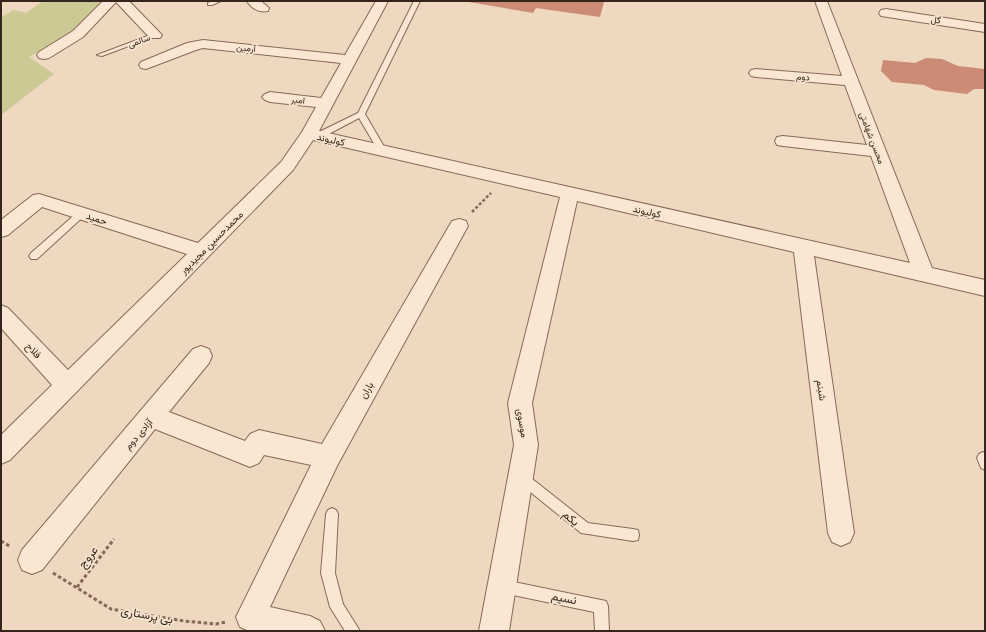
<svg xmlns="http://www.w3.org/2000/svg" width="986" height="632" font-family="Merriweather,Vazirmatn,serif">
	<style>
		.green { fill: #ccc994 }
		.building { fill: #cc8b75 }
		.lines { fill: none; stroke-linecap: round; stroke-linejoin: round }
		.service-casing { stroke: #876958; stroke-width: 2 }
		.minor-casing { stroke: #876958; stroke-width: 2 }
		.path-far1 { stroke: #876958; stroke-width: 2.5; stroke-dasharray: 3 2; stroke-linecap: butt }
		.path { stroke: #876958; stroke-width: 3; stroke-dasharray: 3.5 2.5; stroke-linecap: butt }
		.service { fill: #f9e7d3; fill-rule: evenodd }
		.minor { fill: #f9e7d3; fill-rule: evenodd }
		.labels { text-anchor: middle; stroke-width: 3.5; stroke-linejoin: round; paint-order: stroke }
		.far-street-label { font-size: 9px; fill: #36251c; stroke: #f5e4cf }
		.street-label { font-size: 10px; fill: #36251c; stroke: #f5e4cf }
		.near-street-label { font-size: 12px; fill: #36251c; stroke: #f5e4cf }
	</style>
	<rect width="100%" height="100%" fill="#eed8bf"/>
	<polygon class="green" points="43,1 102,1 64,38 29,57 54,74 1,115 1,17 14,10 26,13"/>
	<g class="building">
		<polygon points="463,1 596,1 604,2 600,17 536,8 533,13"/>
		<polygon points="926,58 942,59 958,66 985,69 985,89 974,89 967,94 934,90 924,85 892,82 881,71 883,60 915,63"/>
	</g>
	<g class="lines">
		<defs>
			<g id="service">
				<polygon points="212,1 221,1 212,5 208,5 208,3"/>
				<polygon points="414,1 420,1 365,114 386,150 385,152 379,152 359,118 321,138 315,138 315,134 358,113"/>
				<polygon points="153,34 158,35 102,56 97,55"/>
				<polygon points="82,210 86,213 85,215 37,259 31,259 29,256 31,253 79,211"/>
				<polygon points="983,452 985,453 985,470 981,468 977,458 979,454"/>
				<polygon points="522,472 526,474 588,523 633,529 638,530 639,535 638,540 633,541 581,533 518,482 516,478 518,474"/>
				<polygon points="332,508 336,510 338,514 335,573 343,604 360,631 345,631 330,607 321,573 326,514 328,510"/>
				<polygon points="504,580 606,601 608,606 609,631 595,631 594,612 499,592 497,587 499,582"/>
			</g>
			<g id="minor">
				<polygon points="103,1 129,1 162,35 160,38 150,38 116,2 83,37 49,58 44,59 39,58 37,55 39,52 73,31"/>
				<path d="M 247,1 L 261,1 L 269,8 L 268,11 C 259,13 251,8 247,1 Z"/>
				<polygon points="376,1 388,1 319,131 910,263 871,156 783,146 777,145 775,141 777,137 783,136 867,145 845,85 756,77 751,76 749,73 751,70 756,69 842,76 815,1 827,1 932,268 985,280 985,296 814,256 854,533 850,542 841,546 832,542 828,533 794,252 577,201 532,403 538,445 509,631 479,631 514,445 508,403 560,197 313,140 293,170 10,460 1,464 1,435 52,385 1,328 1,305 8,308 68,370 187,254 42,207 8,235 1,237 1,220 33,195 39,194 198,243 281,162 302,132 316,107 270,102 265,100 262,97 265,94 270,92 321,98 341,63 203,48 196,50 146,69 141,68 139,65 141,62 187,43 203,40 345,55"/>
				<polygon points="886,9 985,24 985,32 881,16 879,13 881,10"/>
				<polygon points="459,219 466,221 468,226 337,466 270,607 310,616 320,621 325,631 249,631 240,627 236,617 311,465 264,455 259,463 250,467 155,429 42,570 32,574 22,570 18,560 22,550 193,349 201,346 209,349 212,356 209,363 169,412 245,441 250,434 259,430 322,444 452,221"/>
			</g>
		</defs>
		<use href="#service" class="service-casing"/>
		<use href="#minor" class="minor-casing"/>
		<polyline class="path-far1" points="472,212 491,193"/>
		<g class="path">
			<polyline points="1,541 11,547"/>
			<polyline points="53,573 111,609 184,621 216,624 226,622"/>
			<polyline points="77,587 114,539"/>
		</g>
		<use href="#service" class="service"/>
		<use href="#minor" class="minor"/>
	</g>
	<g class="labels">
		<g class="far-street-label">
			<text transform="translate(936 20) rotate(8)" y="3">گل</text>
			<text transform="translate(139 41) rotate(-20)" y="3">سالمی</text>
			<text transform="translate(246 48) rotate(6)" y="3">آرمین</text>
			<text transform="translate(803 77) rotate(5)" y="3">دوم</text>
			<text transform="translate(298 100) rotate(6)" y="3">امیر</text>
			<text transform="translate(872 138) rotate(69)" y="3">محسن شهامتی</text>
		</g>
		<g class="street-label">
			<text transform="translate(331 139) rotate(13)" y="4">کولیوند</text>
			<text transform="translate(647 211) rotate(13)" y="4">کولیوند</text>
			<text transform="translate(97 218) rotate(18)" y="4">حمید</text>
			<text transform="translate(211 242) rotate(-45)" y="4">محمدحسین مجیدپور</text>
			<text transform="translate(34 350) rotate(47)" y="4">فلاح</text>
			<text transform="translate(366 390) rotate(-61)" y="4">باران</text>
			<text transform="translate(822 390) rotate(82)" y="4">شبنم</text>
			<text transform="translate(523 423) rotate(81)" y="4">موسوی</text>
			<text transform="translate(138 434) rotate(-49)" y="4">آزادی دوم</text>
		</g>
		<g class="near-street-label">
			<text transform="translate(571 518) rotate(39)" y="4">یکم</text>
			<text transform="translate(88 557) rotate(-52)" y="4">عروج</text>
			<text transform="translate(564 598) rotate(11)" y="4">نسیم</text>
			<text transform="translate(147 615) rotate(10)" y="4">بی پرستاری</text>
		</g>
	</g>
	<rect width="986" height="632" fill="none" stroke="#36251c" stroke-width="4"/>
</svg>
